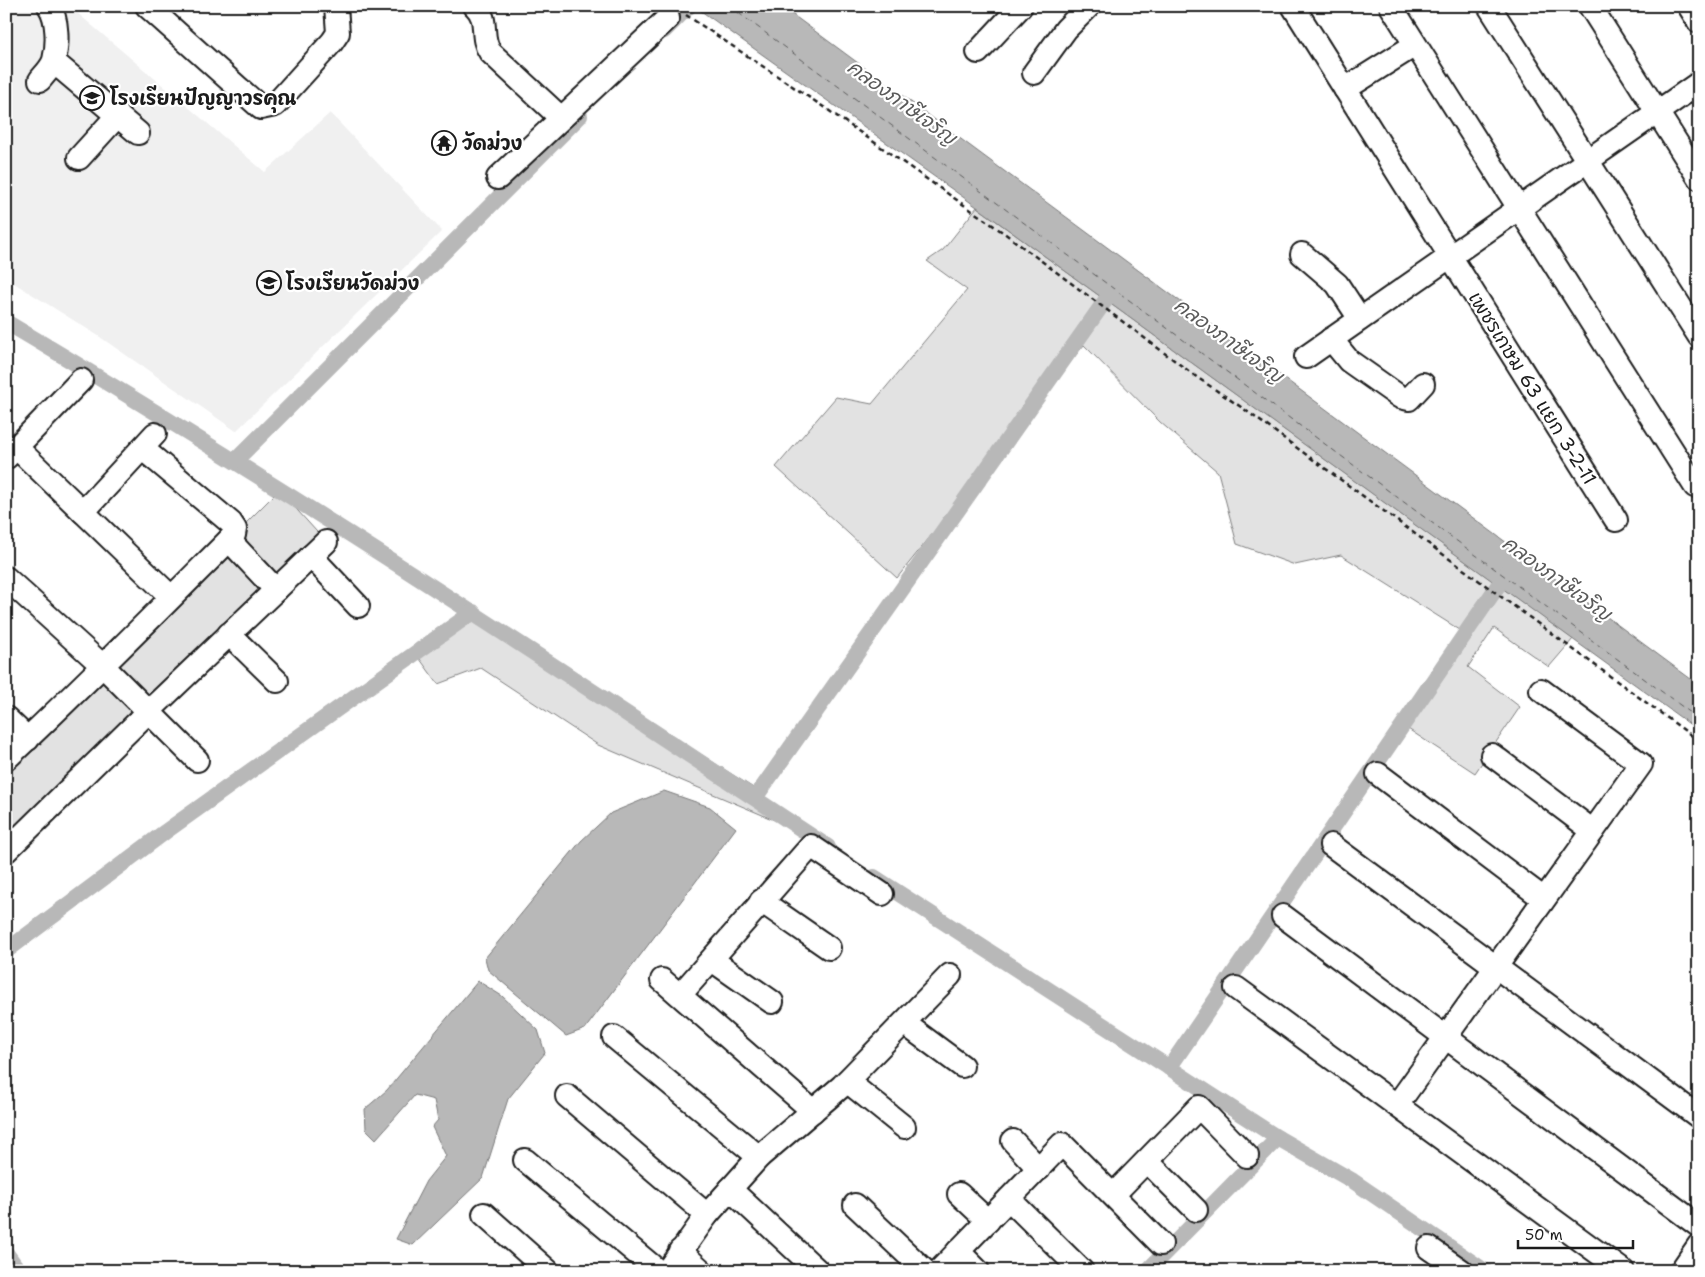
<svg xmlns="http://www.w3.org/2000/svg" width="1705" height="1277" font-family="'Shantell Sans','Playpen Sans Thai',sans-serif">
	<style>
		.built { fill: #f0f0f0 }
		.green { fill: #e2e2e2; stroke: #7f7f7f }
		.water { fill: #b8b8b8; stroke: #7a7a7a }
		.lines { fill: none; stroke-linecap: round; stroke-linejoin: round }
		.canal { stroke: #b8b8b8; stroke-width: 16 }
		.ferry { stroke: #5a5a5a; stroke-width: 1; stroke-dasharray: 6 5; stroke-linecap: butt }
		.minor-casing { stroke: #1c1c1c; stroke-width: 26 }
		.path { stroke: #1c1c1c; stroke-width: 2.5; stroke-dasharray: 5 4; stroke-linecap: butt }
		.minor { stroke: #fff; stroke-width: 22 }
		.labels { text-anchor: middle; stroke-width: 4.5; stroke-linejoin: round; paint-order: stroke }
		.poi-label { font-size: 19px; font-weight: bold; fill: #1c1c1c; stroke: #fff; text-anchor: start }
		.street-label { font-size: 19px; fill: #1c1c1c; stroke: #fff }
		.water-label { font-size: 20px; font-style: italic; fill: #5a5a5a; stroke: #fff }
	</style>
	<rect width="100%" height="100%" fill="#fff"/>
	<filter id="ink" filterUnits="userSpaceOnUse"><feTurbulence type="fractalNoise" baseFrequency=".02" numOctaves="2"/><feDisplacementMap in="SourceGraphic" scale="10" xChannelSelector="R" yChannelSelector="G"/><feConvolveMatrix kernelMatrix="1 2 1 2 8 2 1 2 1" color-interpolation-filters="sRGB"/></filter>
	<g filter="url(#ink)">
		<polygon class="built" points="20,6 69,6 265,172 330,113 442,231 236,431 97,335 6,278 6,23"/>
		<g class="green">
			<polygon points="977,207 1573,639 1549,667 1494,628 1468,667 1520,707 1475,773 1408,729 1471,637 1341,555 1295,565 1237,544 1218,472 1160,422 1084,345 897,578 776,467 836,397 872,404 967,290 927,261 943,250"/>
			<polygon points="279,490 326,542 6,852 6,763"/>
			<polygon points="471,606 755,789 786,825 598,745 481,668 438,684 412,648"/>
		</g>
		<g class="water">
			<polygon points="694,6 781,6 1699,685 1699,731 977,207"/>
			<polygon points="664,791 710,807 736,828 585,1029 566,1036 488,970 485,958 581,841 611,813"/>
			<polygon points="478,981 502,996 538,1030 545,1053 508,1099 483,1178 413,1245 396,1239 426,1181 446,1156 432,1127 438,1120 434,1100 415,1095 376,1139 366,1129 365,1109 387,1090"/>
		</g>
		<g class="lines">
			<g class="canal">
				<polyline points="664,31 689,6"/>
				<path d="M 6,322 C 286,488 557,667 828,847"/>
				<polyline points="235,461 580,116"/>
				<polyline points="755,798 1117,284"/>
				<polyline points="874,877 1278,1138 1353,1181 1485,1271"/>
				<polyline points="6,951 165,832 473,612"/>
				<polyline points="1169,1068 1510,568"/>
				<polyline points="6,1253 19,1271"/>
				<polyline points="1147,1271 1278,1138"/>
			</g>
			<polyline class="ferry" points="729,6 1699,719"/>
			<defs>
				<g id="minor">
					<polyline points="147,6 261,108 275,105 332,42 338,33 336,6"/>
					<path d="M 475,6 C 490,20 479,36 490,52 L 561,118"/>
					<polyline points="1293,6 1616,520"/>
					<polyline points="1391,6 1695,486"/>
					<polyline points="1489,6 1699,336"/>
					<polyline points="1590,6 1699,178"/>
					<polyline points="1689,6 1699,22"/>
					<polyline points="978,52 1021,6"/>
					<polyline points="54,62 138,133"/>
					<polyline points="1034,73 1066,29 1089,6"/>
					<path d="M 40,80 C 45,74 52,67 54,60 C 58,45 58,19 49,6"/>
					<polyline points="1345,89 1415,45"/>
					<polyline points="79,158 118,115"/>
					<polyline points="498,178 668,18"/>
					<polyline points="1302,254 1337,284 1360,319"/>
					<polyline points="1331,339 1349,361 1400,397 1409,399 1423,384"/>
					<polyline points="1306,357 1699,83"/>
					<polyline points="16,447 170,596"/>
					<polyline points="7,457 81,380"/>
					<polyline points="83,512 155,434"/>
					<polyline points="229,540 276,590"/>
					<polyline points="311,556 358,606"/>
					<polyline points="6,578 104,667 197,760"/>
					<polyline points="229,634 277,681"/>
					<polyline points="6,718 28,739"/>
					<polyline points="1492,755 1593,831"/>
					<path d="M 6,759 C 84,686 158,611 234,535 L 235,529 L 231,523 L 143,449"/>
					<polyline points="1378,774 1544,899"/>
					<polyline points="1331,845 1699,1117"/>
					<polyline points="6,851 149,711 326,542"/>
					<polyline points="761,901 829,948"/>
					<polyline points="1283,916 1699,1226"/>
					<polyline points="712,960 772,1002"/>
					<polyline points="662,980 813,1111"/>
					<polyline points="1236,988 1623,1271"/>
					<polyline points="680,995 811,846 882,894"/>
					<polyline points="904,1023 962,1066"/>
					<polyline points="614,1037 759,1157"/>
					<polyline points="847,1081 904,1127"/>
					<polyline points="567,1096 707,1215"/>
					<polyline points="1397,1105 1641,764 1541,690"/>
					<polyline points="1013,1141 1039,1169"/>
					<polyline points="525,1160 658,1271"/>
					<polyline points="1147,1161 1196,1210"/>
					<polyline points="730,1189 818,1271"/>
					<polyline points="959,1194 988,1221"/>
					<polyline points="1113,1195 1199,1107 1247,1156"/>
					<polyline points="1009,1199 1082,1271"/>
					<polyline points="855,1205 925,1271"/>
					<polyline points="484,1214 548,1271"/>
					<polyline points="1429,1248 1462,1271"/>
					<polyline points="680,1251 702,1271"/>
					<polyline points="958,1251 978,1271"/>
					<polyline points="667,1271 707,1215 759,1157 842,1086 950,975"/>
					<polyline points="939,1271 1062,1144 1161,1244"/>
					<polyline points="1681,1271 1699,1245"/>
				</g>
			</defs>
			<use href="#minor" class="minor-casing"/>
			<polyline class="path" points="686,15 828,110 1004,233 1198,378 1241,407 1699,741"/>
			<use href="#minor" class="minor"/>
		</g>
	</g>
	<defs>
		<symbol id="school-ring" viewBox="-11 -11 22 22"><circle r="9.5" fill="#fff" stroke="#1c1c1c" stroke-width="1.5"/><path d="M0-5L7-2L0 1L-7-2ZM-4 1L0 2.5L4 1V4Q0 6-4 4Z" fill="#1c1c1c"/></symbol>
		<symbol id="temple-ring" viewBox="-11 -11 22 22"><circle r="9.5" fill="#fff" stroke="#1c1c1c" stroke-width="1.5"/><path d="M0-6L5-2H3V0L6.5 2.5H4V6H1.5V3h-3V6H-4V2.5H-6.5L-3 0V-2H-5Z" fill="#1c1c1c"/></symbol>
	</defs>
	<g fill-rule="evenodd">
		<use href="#school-ring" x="78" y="84" width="28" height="28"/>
		<use href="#temple-ring" x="430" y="129" width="28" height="28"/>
		<use href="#school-ring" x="255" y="269" width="28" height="28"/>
	</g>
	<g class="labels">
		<g class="poi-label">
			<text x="110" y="105">โรงเรียนปัญญาวรคุณ</text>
			<text x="462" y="150">วัดม่วง</text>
			<text x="286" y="290">โรงเรียนวัดม่วง</text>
		</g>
		<g class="street-label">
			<text transform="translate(1533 388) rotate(58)" y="7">เพชรเกษม 63 แยก 3-2-11</text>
		</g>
		<g class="water-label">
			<text transform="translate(902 102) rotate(36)" y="7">คลองภาษีเจริญ</text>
			<text transform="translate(1229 340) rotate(36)" y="7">คลองภาษีเจริญ</text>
			<text transform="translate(1557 578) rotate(36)" y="7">คลองภาษีเจริญ</text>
		</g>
	</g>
	<rect width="1705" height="1277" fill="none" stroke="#fff" stroke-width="25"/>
	<rect x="12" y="12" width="1680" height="1252" fill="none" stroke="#1c1c1c" stroke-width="2" filter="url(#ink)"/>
	<path d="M1518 1240v8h115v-8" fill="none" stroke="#1c1c1c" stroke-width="2.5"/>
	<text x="1525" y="1240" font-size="15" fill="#1c1c1c" stroke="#ffffff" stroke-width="4" paint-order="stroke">50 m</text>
</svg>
